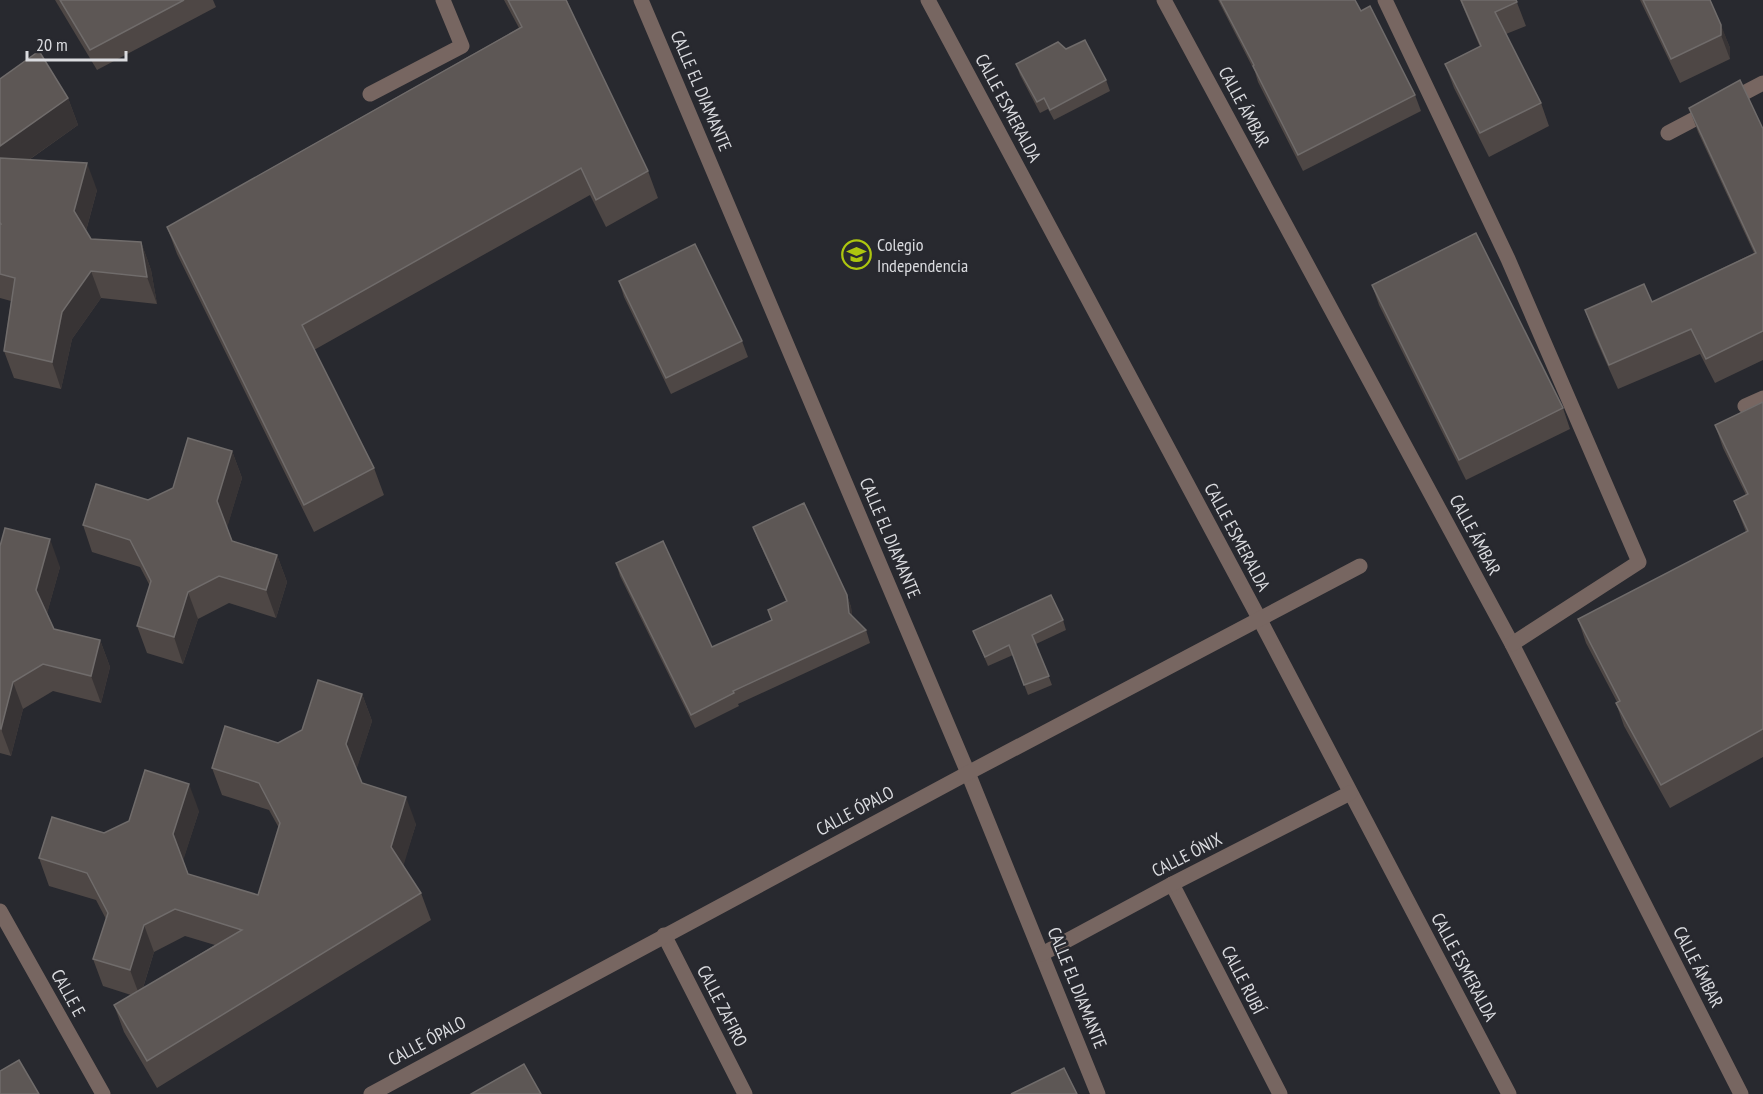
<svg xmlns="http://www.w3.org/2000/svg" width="1763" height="1094" font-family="'PT Sans Narrow',sans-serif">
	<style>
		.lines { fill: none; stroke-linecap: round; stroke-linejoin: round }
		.minor { stroke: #776661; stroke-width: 15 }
		.wall { fill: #4e4745; fill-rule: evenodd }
		.shaded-wall { fill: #383435 }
		.building { fill: #5d5755; stroke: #706c6b; stroke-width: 1.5 }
		.labels { text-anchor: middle; stroke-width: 5; stroke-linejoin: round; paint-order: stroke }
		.street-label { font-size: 18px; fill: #dadbdf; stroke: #28292f }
		.poi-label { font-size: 18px; fill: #dadbdf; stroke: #28292f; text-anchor: start }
	</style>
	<rect width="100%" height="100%" fill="#28292f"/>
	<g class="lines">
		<g class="minor">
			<polyline points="641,0 968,773 1098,1094"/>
			<polyline points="928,0 1260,620 1509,1094"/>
			<polyline points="1164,0 1512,644 1741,1094"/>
			<polyline points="1385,0 1508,259 1639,562 1512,644"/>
			<polyline points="370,94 462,46 443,0"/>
			<polyline points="1668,133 1763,83"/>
			<polyline points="1745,406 1763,398"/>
			<polyline points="1172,884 1280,1094"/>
			<polyline points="0,911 103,1094"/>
			<polyline points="664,935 745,1094"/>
			<polyline points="1042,954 1172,884 1350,793"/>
			<polyline points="371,1094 968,773 1360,566"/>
		</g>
	</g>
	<g class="wall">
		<polygon points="55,0 213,0 216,7 97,70"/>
		<polygon points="504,0 567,0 572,12 648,171 658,198 606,227 590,195 314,350 374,468 384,495 314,532 177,254 167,227 519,28"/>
		<polygon points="1218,0 1355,0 1361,11 1415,95 1421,111 1303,171 1258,82 1255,72"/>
		<polygon points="1460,0 1516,0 1526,26 1506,34 1541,103 1549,126 1489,157 1454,88 1445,64 1480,47"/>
		<polygon points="1640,0 1710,0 1730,48 1730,59 1680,83"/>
		<polygon points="1066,49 1106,80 1110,91 1054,120 1048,109 1040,113 1020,75 1016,64"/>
		<polygon points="0,79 68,98 78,125 29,160 97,190 86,231 91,239 141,242 151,270 157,304 101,298 72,339 61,389 14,378 4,351 11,301 0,298"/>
		<polygon points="1689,108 1763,129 1763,360 1715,383 1700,354 1618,389 1594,335 1585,310 1652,302 1754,253 1698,132"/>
		<polygon points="619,281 742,341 748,357 671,394 624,297"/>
		<polygon points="1372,285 1563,408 1570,429 1466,480 1379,305"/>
		<polygon points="1763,402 1763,757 1670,808 1624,726 1616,703 1617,702 1586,643 1578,619 1746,532 1734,501 1746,495 1723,448 1715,425"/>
		<polygon points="232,451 242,478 227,527 232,541 277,555 287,582 276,618 229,603 198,619 183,664 147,653 137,626 150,586 140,567 92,552 83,525 148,500 173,488"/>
		<polygon points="753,527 847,595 851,607 852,616 866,630 870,643 738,704 739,706 695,728 620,576 616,563 712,647 772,620 768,610 786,601 758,540"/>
		<polygon points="0,546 60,567 47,613 54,629 100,640 110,667 101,703 53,691 23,709 11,756 0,753"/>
		<polygon points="1063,620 1066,630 1036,644 1052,685 1028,695 1013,655 988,666 973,631"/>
		<path d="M 362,694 L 372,721 L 356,770 L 362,783 L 416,824 L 403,865 L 421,893 L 431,920 L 157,1088 L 124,1032 L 114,1005 L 131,995 L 103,986 L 93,959 L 106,919 L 96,900 L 49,886 L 39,858 L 104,833 L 199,811 L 183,860 L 188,874 L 258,895 L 279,828 L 269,810 L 222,795 L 212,768 L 278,743 L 302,730 ZM 185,936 L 215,945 L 143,988 L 154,952 Z"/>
	</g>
	<g class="shaded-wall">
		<polygon points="1721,25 1730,48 1730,59 1721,35"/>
		<polygon points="68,98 78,125 0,180 0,146"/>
		<polygon points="87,163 97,190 84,238 74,211"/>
		<polygon points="141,242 151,270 157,304 147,277"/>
		<polygon points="91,271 101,298 72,339 61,389 52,362 62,312"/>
		<polygon points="232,451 242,478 227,528 217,501"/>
		<polygon points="50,539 60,567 46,617 36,590"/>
		<polygon points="277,555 287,582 276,618 266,590"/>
		<polygon points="188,592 198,619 183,664 174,637"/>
		<polygon points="847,595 851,607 853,625 849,613"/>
		<polygon points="100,640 110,667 101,703 91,676"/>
		<polygon points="13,682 23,709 11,756 1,729"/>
		<polygon points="362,694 372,721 356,771 346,744"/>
		<polygon points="189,784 199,811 183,861 173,834"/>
		<polygon points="406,797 416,824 401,874 391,847"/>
		<polygon points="144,925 154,952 140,997 130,970"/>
	</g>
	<g class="building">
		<polygon points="60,0 184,0 90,50"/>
		<polygon points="508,0 566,0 648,171 596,200 581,168 302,325 374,468 304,505 167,227 522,27"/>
		<polygon points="1220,0 1355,0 1361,11 1370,6 1415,95 1298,155 1253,66 1254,65"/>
		<polygon points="1461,0 1516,0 1517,2 1495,12 1541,103 1480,133 1445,64 1481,46"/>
		<polygon points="1643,0 1710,0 1721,25 1721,35 1671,59"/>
		<polygon points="1085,40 1106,80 1050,110 1044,98 1037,102 1016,64 1058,42 1066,49"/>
		<polygon points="39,51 68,98 0,146 0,79"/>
		<polygon points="1740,80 1763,129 1763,331 1706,359 1691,329 1609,365 1585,310 1644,284 1652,302 1756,253 1689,108"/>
		<polygon points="0,158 87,163 74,211 91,239 141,242 147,277 91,271 62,312 52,362 4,351 15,278 0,274 0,224 1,224 0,222"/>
		<polygon points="1476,233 1563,408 1459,460 1372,285"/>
		<polygon points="695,244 742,341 666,378 619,281"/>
		<polygon points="1763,402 1763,729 1661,785 1616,703 1620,701 1578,619 1748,531 1734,501 1748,494 1715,425"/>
		<polygon points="188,438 232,451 217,501 232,541 277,555 266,590 219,576 188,592 174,637 137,626 151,581 130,540 83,525 96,484 148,500 173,488"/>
		<polygon points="804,503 847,595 849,613 866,630 733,691 734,693 691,715 616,563 663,541 712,647 772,620 768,610 787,601 753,527"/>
		<polygon points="5,528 50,539 36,590 54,629 100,640 91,676 43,664 13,682 1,729 0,728 0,546"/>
		<polygon points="1051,595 1063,620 1032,635 1049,676 1024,685 1009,645 985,657 973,631"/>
		<polygon points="318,680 362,694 346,744 362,783 406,797 391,847 421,893 147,1061 114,1005 242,930 175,909 144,925 130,970 93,959 108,913 87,873 39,858 52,817 104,833 129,821 145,770 189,784 173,834 188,874 258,895 280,823 259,783 212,768 225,726 278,743 302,730"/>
		<polygon points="19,1060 39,1094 0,1094 0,1071"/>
		<polygon points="524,1064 541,1094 471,1094"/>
		<polygon points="1064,1068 1077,1094 1011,1094"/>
	</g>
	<defs>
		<symbol id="school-ring" viewBox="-11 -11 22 22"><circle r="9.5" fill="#28292f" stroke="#adc60f" stroke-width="1.5"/><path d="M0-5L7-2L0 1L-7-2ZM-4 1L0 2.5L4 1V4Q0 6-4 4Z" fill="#adc60f"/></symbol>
	</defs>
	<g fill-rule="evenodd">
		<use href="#school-ring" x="840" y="238" width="33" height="33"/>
	</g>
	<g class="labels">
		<g class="street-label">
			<text transform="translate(701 91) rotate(67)" y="6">CALLE EL DIAMANTE</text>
			<text transform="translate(1244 107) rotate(62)" y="6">CALLE ÁMBAR</text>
			<text transform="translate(1008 108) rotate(62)" y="6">CALLE ESMERALDA</text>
			<text transform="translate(1475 535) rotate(62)" y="6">CALLE ÁMBAR</text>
			<text transform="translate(1237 537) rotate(62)" y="6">CALLE ESMERALDA</text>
			<text transform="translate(890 538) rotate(67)" y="6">CALLE EL DIAMANTE</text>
			<text transform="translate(855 811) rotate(-28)" y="6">CALLE ÓPALO</text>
			<text transform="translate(1187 855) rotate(-27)" y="6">CALLE ÓNIX</text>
			<text transform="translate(1464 967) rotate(62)" y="6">CALLE ESMERALDA</text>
			<text transform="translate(1698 967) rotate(63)" y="6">CALLE ÁMBAR</text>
			<text transform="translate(1243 980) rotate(63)" y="6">CALLE RUBÍ</text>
			<text transform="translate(1077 988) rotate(68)" y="6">CALLE EL DIAMANTE</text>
			<text transform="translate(68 993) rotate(61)" y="6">CALLE E</text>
			<text transform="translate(722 1006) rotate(63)" y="6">CALLE ZAFIRO</text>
			<text transform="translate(427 1041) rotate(-28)" y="6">CALLE ÓPALO</text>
		</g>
		<g class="poi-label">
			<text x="877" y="251">Colegio<tspan x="877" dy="21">Independencia</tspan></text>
		</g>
	</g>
	<path d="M27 51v9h99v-9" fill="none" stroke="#dadbdf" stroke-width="3"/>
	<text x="36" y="51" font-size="18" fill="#dadbdf" stroke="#28292f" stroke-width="4.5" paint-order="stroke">20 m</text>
</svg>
